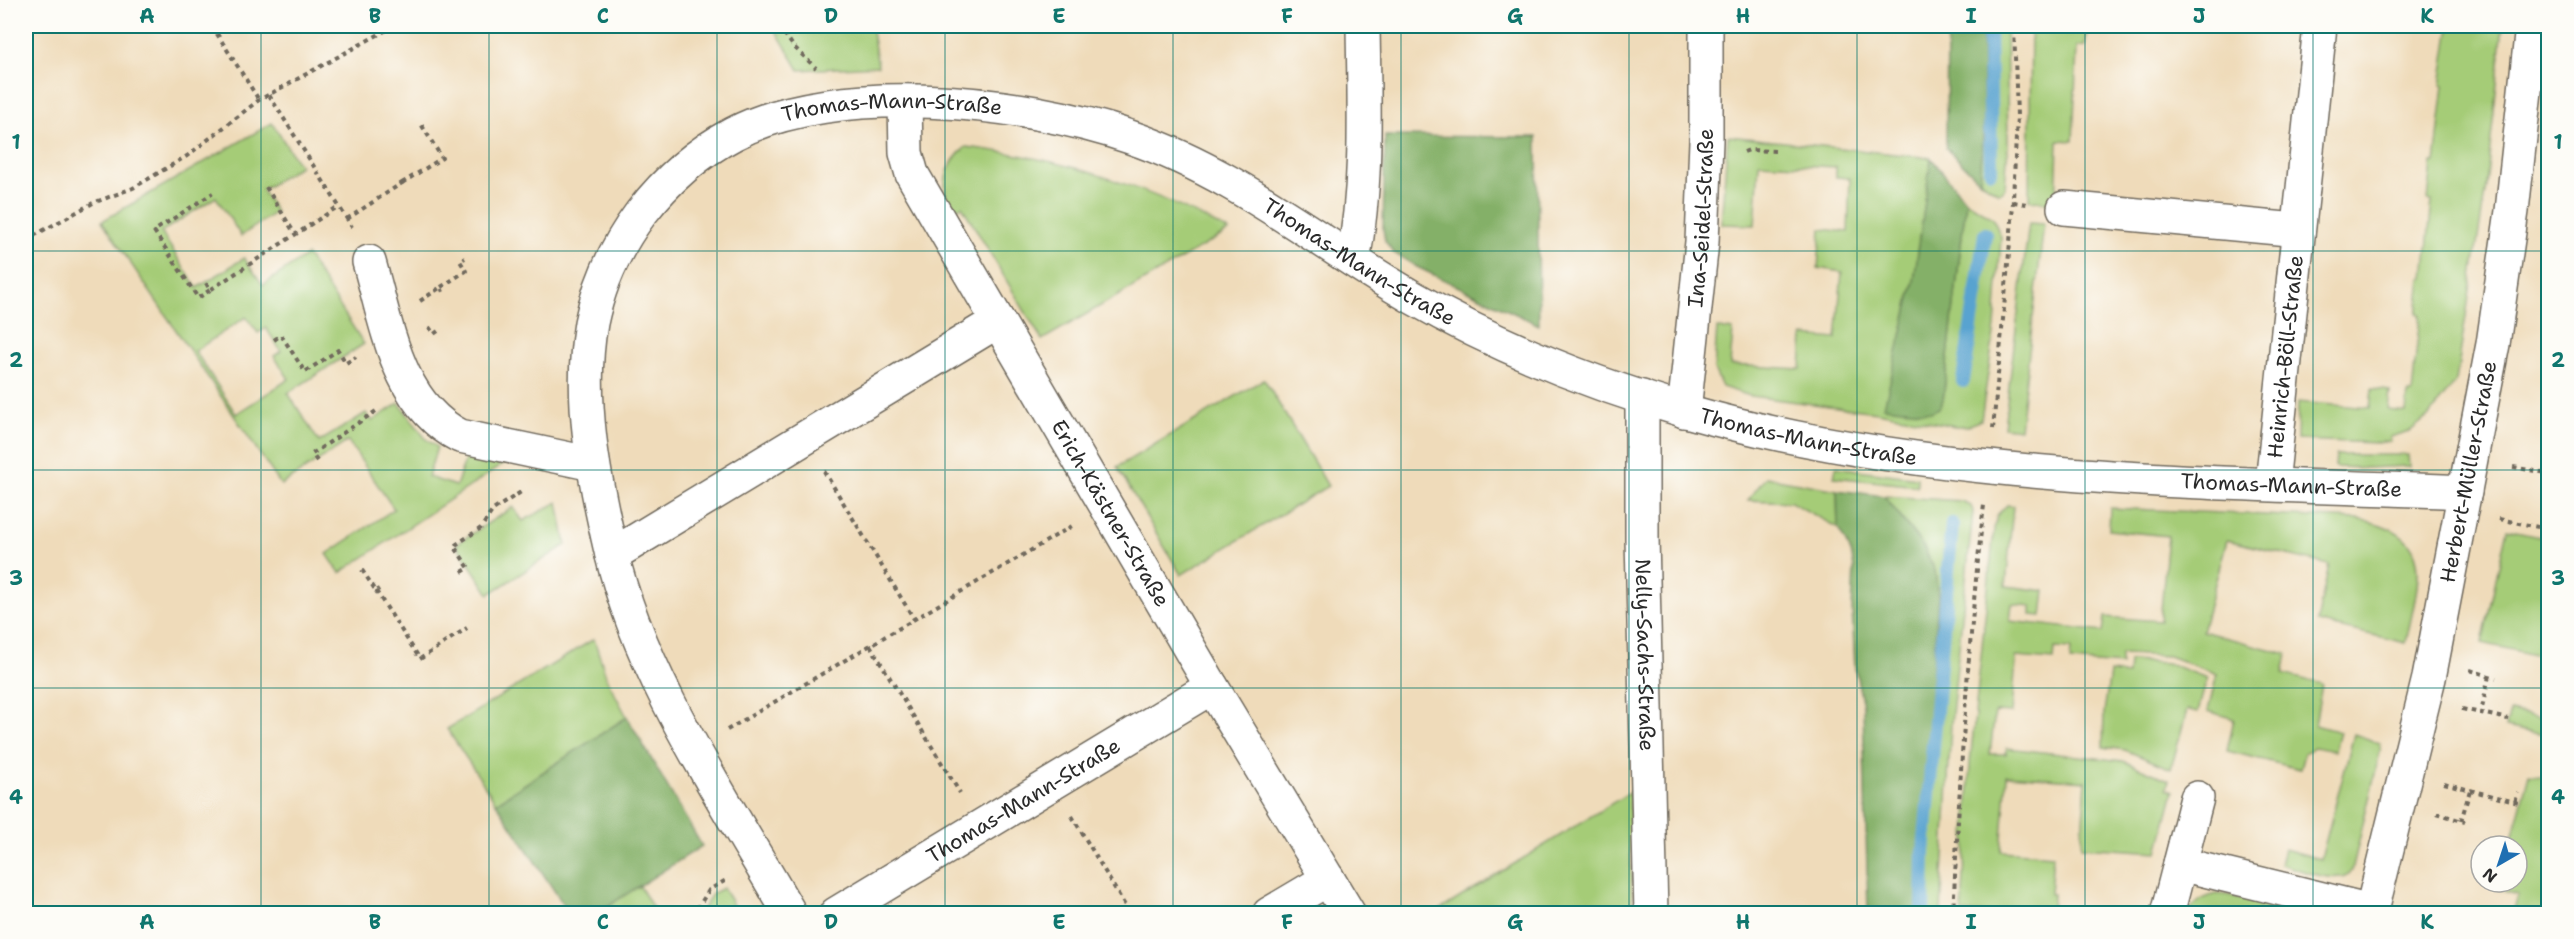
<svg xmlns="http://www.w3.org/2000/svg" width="2574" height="939" font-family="'Shantell Sans',sans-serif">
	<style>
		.green { fill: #a5cc77; stroke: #687c51; stroke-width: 1.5; fill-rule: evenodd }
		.forest { fill: #84b068; stroke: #586e4a; stroke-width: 1.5 }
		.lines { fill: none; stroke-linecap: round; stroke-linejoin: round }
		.stream { stroke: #58a3d0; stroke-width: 14 }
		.street-casing { stroke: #70695d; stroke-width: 36 }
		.path { stroke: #70695d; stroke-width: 4; stroke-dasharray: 4.5 4.5; stroke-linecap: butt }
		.street { stroke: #fff; stroke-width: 33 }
		.grid { fill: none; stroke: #0f766e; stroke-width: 1.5; stroke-opacity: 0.55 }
		.labels { text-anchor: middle; stroke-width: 4.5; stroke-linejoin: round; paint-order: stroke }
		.street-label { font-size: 21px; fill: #2b2b2b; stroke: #fdfcf7 }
		.neatline { fill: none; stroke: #0f766e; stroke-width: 2 }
		.grid-label { font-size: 20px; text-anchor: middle; font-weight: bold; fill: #0f766e }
	</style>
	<rect width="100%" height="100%" fill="#fdfcf7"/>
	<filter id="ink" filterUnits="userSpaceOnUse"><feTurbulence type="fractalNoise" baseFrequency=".0167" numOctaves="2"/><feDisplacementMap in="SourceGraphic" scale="12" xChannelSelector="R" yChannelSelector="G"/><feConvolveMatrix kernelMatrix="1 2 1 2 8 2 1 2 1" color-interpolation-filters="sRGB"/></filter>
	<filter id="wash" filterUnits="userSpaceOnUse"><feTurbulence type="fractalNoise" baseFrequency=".008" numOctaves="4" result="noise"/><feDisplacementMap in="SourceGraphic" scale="24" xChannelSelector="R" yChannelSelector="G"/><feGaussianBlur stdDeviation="1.35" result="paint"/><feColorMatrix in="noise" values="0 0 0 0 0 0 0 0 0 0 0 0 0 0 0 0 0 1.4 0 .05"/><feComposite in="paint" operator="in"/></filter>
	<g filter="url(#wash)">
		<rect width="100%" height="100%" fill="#efdbba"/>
		<g class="green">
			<polygon points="773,26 871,26 878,66 799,70"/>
			<polygon points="1982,26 2006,26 2008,145 2005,188 1999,193 1980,181 1984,121"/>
			<polygon points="2031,26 2088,26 2085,46 2077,47 2073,141 2058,140 2056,204 2029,200"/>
			<polygon points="2450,26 2503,26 2486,186 2456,381 2429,416 2410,431 2390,437 2391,441 2378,443 2297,440 2298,402 2370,408 2372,389 2390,391 2388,410 2406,412 2408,393 2412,393 2420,315 2417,314 2421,279 2424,278 2432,201 2428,200 2432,163 2435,163 2444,85 2441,85"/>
			<path d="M 272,123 L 300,166 L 262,190 L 276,212 L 241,236 L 216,197 L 161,232 L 197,288 L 244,258 L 263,285 L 307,255 L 364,344 L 288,393 L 319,442 L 366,413 L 372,421 L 399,403 L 426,439 L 437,447 L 428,477 L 456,486 L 466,457 L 505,463 L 340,573 L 327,554 L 394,509 L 348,441 L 281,485 L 102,221 ZM 246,317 L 258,333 L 266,328 L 281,351 L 274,356 L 289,379 L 236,414 L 195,351 Z"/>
			<polygon points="1728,136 1931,158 1914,281 1885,406 1939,408 1943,400 1966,201 1993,218 2001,237 1995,327 1981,420 1967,426 1955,426 1877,412 1750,396 1722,387 1714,369 1717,328 1733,330 1730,365 1801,369 1803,336 1836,339 1842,272 1818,268 1821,229 1848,232 1850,178 1836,177 1836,167 1759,163 1755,225 1721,224"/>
			<path d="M 966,147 C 1062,158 1144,185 1229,231 L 1042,340 L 962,206 L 951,212 C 940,188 944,164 966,147 Z"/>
			<polygon points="2029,223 2044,224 2020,429 2004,427"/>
			<polygon points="1264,379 1328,486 1181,575 1117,467"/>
			<polygon points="2336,455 2408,455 2409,466 2366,468 2335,467"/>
			<polygon points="1836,467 1917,478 1917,486 1834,477"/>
			<polygon points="1766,477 1837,490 1838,528 1791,502 1748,500"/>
			<polygon points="1884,496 1962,501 1971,506 1973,511 1951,724 1941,913 1921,913 1922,833 1938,596 1935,570 1923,546"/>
			<polygon points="558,502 566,545 489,594 456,544 513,507 523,521"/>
			<path d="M 2007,505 L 2013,506 L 2006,586 L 2045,591 L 2042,616 L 2031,615 L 2031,606 L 2012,604 L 2010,621 L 2103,632 L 2105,617 L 2160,621 L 2168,536 L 2109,530 L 2110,508 L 2357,519 C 2440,533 2418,580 2406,643 L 2317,622 L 2329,565 L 2227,540 L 2202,631 L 2287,654 L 2283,674 L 2322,684 L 2315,725 L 2340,732 L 2335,751 L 2314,747 L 2304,754 L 2300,769 L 2227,751 L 2234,719 L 2208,711 L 2217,674 L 2169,656 L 2121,654 L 2121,665 L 2070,661 L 2071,649 L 2055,648 L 2054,660 L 2016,657 L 2012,713 L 1995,712 L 1990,754 L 2006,754 L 2007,748 L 2123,761 L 2169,780 L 2167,788 L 2174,791 L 2158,852 L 2081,847 L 2086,781 L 2007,775 L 2001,851 L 2053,855 L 2050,894 L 2053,894 L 2052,913 L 1962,913 L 1970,763 L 1994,529 L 1997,515 Z"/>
			<polygon points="2507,529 2548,538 2548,658 2482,643"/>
			<polygon points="594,639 607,679 627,717 496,803 447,729"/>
			<polygon points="2129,661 2167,663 2207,678 2198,712 2187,710 2171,769 2125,750 2103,747 2104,712 2110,673 2128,675"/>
			<polygon points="2510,711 2548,719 2548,736 2506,727"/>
			<path d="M 2354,734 L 2380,743 L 2381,748 L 2352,871 C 2339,887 2299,869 2280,864 L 2284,849 L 2321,859 Z"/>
			<polygon points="2548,757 2548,913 2513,913 2518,895 2497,889 2499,882 2517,882 2517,846 2510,846 2529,774 2544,777"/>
			<polygon points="1630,792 1632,913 1435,913"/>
			<polygon points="639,885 656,913 597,914"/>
			<polygon points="723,888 738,913 700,913 712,894"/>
			<path d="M 2217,894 L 2228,895 L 2299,913 L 2188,913 C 2196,902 2203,897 2217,894 Z"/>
		</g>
		<g class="forest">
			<polygon points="1947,26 1982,26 1984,121 1980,181 1946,148"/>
			<polygon points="1385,136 1537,137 1539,325 1417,267 1394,253 1385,241 1383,229"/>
			<polygon points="1931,158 1966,201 1943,400 1939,408 1931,412 1884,407 1914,281"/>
			<polygon points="1837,490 1884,496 1923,546 1935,570 1938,596 1922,833 1921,913 1868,913 1863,706 1855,668 1852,609 1854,568 1851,552 1838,528"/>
			<polygon points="627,717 702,846 597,913 569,913 496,803"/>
		</g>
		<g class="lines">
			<g class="stream">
				<polyline points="1989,26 1991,171"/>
				<polyline points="1963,381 1985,234"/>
				<polyline points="1923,914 1924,852 1952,524"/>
			</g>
		</g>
	</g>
	<g filter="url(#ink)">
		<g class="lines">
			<defs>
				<g id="street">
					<path id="s1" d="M 905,102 L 906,153 L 912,174 L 1212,687 L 1349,914"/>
					<polyline points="2064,208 2298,230"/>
					<path d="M 1353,260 C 1368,183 1364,103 1363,26"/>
					<path d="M 369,262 C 387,324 397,404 460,436 L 593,464"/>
					<path id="s2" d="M 1642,397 L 1642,538 L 1651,914"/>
					<path id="s3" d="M 1684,411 L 1702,242 L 1706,141 L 1706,26"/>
					<path id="s4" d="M 2272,484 L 2320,26"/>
					<polyline points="612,555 998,321"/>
					<polyline points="2180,864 2197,798"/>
					<path id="s5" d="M 790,914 C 726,802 640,677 611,551 C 594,478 578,398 591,323 C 599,284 617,245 641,213 C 665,182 697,153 733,134 C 836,80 1023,100 1130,137 C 1236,173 1317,242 1412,297 C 1497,346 1592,384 1686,411 C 1938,483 2205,481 2465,492"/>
					<path id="s6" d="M 836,914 L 1212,687"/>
					<polyline points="1269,914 1328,879"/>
					<polyline points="2167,914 2180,864 2371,911"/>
					<path id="s7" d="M 2371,914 L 2429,678 L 2493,344 L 2512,211 L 2532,26"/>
				</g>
			</defs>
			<use href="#street" class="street-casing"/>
			<g class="path">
				<polyline points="212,26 259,100"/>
				<polyline points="779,26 793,46 816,68"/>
				<polyline points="269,95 352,227"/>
				<polyline points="1744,152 1749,150 1775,151"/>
				<polyline points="402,183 442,158 421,124"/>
				<polyline points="266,187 295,234"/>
				<polyline points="2013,202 2027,204"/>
				<polyline points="347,219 402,183 399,179"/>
				<polyline points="26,240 93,203 133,188 187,156 259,100 394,26"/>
				<polyline points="206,283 210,290 339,206"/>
				<polyline points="441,287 466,271 460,261 465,258"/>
				<polyline points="210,290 198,298 154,231 213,193"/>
				<polyline points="420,301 441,287 443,292"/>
				<polyline points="429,327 434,334 438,331"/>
				<polyline points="274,340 281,335 305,372 338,350 346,363 356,357"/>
				<polyline points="1993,429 2012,220 2017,116 2014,26"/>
				<polyline points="317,461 312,454 379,409"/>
				<polyline points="2513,467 2546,473"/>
				<polyline points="824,471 914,619"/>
				<polyline points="2499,519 2548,529"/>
				<polyline points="362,570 376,591 379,589"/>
				<polyline points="462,572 469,568 454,546 481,528 493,510 524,490"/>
				<polyline points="376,591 420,659 467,628"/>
				<polyline points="870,645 960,793"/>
				<polyline points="2470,670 2496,678"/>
				<polyline points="2489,676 2481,713 2508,719"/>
				<polyline points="2462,709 2481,713"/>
				<polyline points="727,730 1072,526"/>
				<polyline points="2444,783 2522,804"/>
				<polyline points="2515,802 2518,793"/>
				<polyline points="2437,813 2465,822"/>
				<polyline points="1072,816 1130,914"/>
				<polyline points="2461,821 2470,790"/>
				<polyline points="690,914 697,909 709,890 726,880"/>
				<path d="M 1953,914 C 1960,777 1968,641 1984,505"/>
			</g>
			<use href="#street" class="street"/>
		</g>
	</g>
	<path class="grid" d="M 261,26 L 261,914M 489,26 L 489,914M 717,26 L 717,914M 945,26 L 945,914M 1173,26 L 1173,914M 1401,26 L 1401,914M 1629,26 L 1629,914M 1857,26 L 1857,914M 2085,26 L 2085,914M 2313,26 L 2313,914M 26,251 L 2548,251M 26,470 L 2548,470M 26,688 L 2548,688"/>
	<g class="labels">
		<g class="street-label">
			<text dy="7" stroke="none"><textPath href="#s5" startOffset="1044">Thomas-Mann-Straße</textPath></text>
			<text dy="7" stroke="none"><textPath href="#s3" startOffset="194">Ina-Seidel-Straße</textPath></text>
			<text dy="7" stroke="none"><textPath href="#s5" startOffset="1548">Thomas-Mann-Straße</textPath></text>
			<text dy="7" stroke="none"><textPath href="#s4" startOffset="128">Heinrich-Böll-Straße</textPath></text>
			<text dy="7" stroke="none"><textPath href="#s5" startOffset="2034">Thomas-Mann-Straße</textPath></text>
			<text dy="7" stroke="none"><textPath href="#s7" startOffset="453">Herbert-Müller-Straße</textPath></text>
			<text dy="7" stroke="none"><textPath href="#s5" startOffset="2520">Thomas-Mann-Straße</textPath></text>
			<text dy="7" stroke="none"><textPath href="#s1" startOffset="466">Erich-Kästner-Straße</textPath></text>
			<text dy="7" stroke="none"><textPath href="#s2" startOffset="258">Nelly-Sachs-Straße</textPath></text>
			<text dy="7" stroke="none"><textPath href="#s6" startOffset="219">Thomas-Mann-Straße</textPath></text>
		</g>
	</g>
	<rect width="2574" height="939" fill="none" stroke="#fdfcf7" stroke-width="66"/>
	<g transform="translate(2499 864) rotate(219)"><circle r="28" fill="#fdfcf7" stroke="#a9a8a5" stroke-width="1.5"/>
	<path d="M0-4.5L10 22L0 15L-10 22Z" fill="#1f6fb2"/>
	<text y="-9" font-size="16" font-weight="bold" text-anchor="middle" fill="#2b2b2b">N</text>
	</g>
	<rect x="33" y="33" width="2508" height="873" class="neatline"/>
	<g class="grid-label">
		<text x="147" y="23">A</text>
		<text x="375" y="23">B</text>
		<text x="603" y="23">C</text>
		<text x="831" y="23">D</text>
		<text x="1059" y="23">E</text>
		<text x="1287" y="23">F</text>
		<text x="1515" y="23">G</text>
		<text x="1743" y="23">H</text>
		<text x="1971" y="23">I</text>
		<text x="2199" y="23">J</text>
		<text x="2427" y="23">K</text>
		<text x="16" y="149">1</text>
		<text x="2558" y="149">1</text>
		<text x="16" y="367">2</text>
		<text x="2558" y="367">2</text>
		<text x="16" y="585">3</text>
		<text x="2558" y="585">3</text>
		<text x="16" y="804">4</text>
		<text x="2558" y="804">4</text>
		<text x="147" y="929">A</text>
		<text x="375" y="929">B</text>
		<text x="603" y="929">C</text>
		<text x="831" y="929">D</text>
		<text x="1059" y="929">E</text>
		<text x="1287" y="929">F</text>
		<text x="1515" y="929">G</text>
		<text x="1743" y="929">H</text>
		<text x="1971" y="929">I</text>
		<text x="2199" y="929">J</text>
		<text x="2427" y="929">K</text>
	</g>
</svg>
